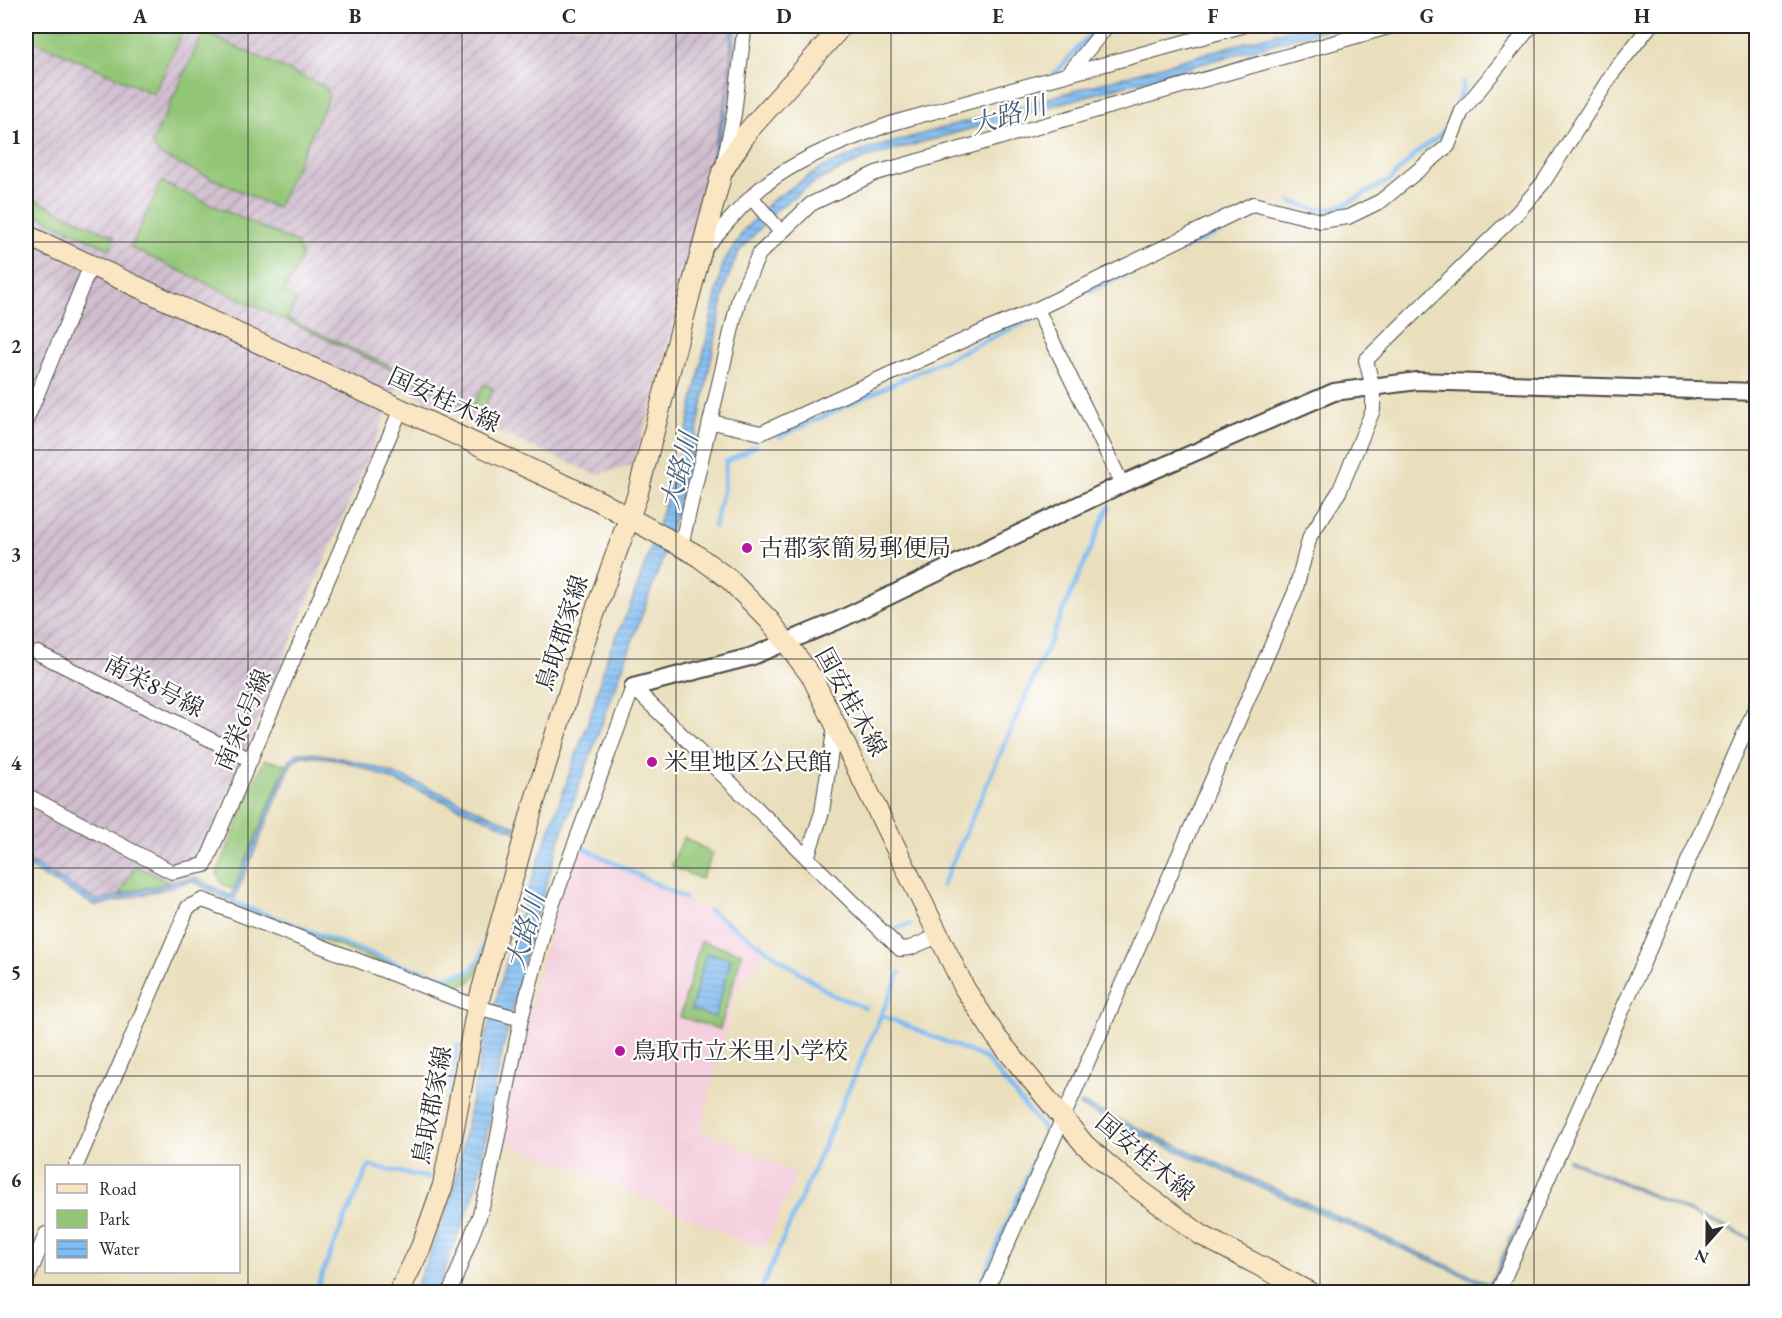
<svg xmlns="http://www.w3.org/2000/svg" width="1782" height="1318" font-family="'EB Garamond','Noto Serif JP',serif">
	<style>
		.built { fill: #f4cfde }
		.industrial { fill: url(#industrial-furrows) }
		.green { fill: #92c575; stroke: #5e7850; stroke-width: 1.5 }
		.water { fill: url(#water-rules); stroke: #55748e; stroke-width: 1.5 }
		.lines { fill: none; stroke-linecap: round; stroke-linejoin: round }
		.stream { stroke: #7fbcf2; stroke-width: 4.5 }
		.minor-casing { stroke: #484641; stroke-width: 16 }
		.tertiary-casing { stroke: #484641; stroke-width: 20 }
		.secondary-casing { stroke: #484641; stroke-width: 22 }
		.minor { stroke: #fff; stroke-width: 14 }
		.tertiary { stroke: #fff; stroke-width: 16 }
		.secondary { stroke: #fbe6c4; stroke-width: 20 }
		.grid { fill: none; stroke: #2b2b2b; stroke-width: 1.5; stroke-opacity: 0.55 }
		.poi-dot { fill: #b5179e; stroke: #fff; stroke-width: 2 }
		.labels { text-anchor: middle; stroke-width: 4.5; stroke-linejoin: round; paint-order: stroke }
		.street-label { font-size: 24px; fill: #2b2b2b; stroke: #fff }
		.poi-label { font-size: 24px; fill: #2b2b2b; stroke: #fff; text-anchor: start }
		.water-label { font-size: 26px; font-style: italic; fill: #485e71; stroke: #fff }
		.neatline { fill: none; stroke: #2b2b2b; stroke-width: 2 }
		.grid-label { font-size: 20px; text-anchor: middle; font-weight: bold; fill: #2b2b2b }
	</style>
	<defs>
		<pattern id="industrial-furrows" width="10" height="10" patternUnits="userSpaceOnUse" patternTransform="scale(1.5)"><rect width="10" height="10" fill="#d0bdce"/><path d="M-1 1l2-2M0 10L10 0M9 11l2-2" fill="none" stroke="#a99aa7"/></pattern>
		<pattern id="water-rules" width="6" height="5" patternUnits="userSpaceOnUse" patternTransform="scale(1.5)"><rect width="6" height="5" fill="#7fbcf2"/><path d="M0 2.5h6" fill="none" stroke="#6899c4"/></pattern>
	</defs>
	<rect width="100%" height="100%" fill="#fff"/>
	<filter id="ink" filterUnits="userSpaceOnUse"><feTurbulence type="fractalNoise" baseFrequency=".0167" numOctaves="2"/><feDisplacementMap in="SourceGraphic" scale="12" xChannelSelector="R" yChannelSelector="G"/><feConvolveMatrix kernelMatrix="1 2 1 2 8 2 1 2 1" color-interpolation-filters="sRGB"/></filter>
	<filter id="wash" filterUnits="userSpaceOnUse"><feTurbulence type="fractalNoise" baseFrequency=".008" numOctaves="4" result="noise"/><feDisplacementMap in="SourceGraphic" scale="24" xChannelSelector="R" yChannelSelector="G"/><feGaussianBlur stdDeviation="1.35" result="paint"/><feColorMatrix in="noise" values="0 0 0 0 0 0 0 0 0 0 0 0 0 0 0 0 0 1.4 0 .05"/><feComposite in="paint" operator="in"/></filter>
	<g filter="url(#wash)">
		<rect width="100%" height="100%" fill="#eadfbc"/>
		<polygon class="built" points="582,850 709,911 765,951 735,992 701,1129 797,1174 763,1250 583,1171 503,1141 521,1039 553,921 576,851"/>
		<polygon class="industrial" points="26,26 740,26 732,102 653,400 633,465 597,475 398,387 200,858 172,889 96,907 26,867"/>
		<g class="green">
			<polygon points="26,26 181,26 182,33 154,94 26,37"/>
			<polygon points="207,34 326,87 329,96 277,208 158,154 152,143 202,36"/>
			<polygon points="161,182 297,243 302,256 284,293 296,299 288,319 473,405 484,384 493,389 482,412 131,248"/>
			<polygon points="26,196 115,237 110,249 26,210"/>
			<polygon points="264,760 286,764 234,890 221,883 217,873"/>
			<polygon points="684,837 713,854 701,879 671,866"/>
			<polygon points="135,866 136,866 169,883 120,894"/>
			<path d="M 230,903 L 404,967 L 443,978 L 470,971 L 481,959 C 476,985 463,990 437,985 Z"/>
			<polygon points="701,941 742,953 720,1029 680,1017"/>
		</g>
		<g class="water">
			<path d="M 730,26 L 734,26 L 734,34 L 725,113 L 692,249 L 689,249 C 701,175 737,101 730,26 Z"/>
			<polygon points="1302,26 1337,26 863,159 815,182 775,211 738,253 726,283 695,442 662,560 559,841 528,945 503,1048 476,1189 436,1292 414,1292 452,1197 484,1041 527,893 593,708 606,659 629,609 647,559 685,439 723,263 744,230 771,201 821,168 862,151"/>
			<path d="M 299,752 C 376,757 447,797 517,827 L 515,831 L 357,765 L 330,758 L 301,756 L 292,763 L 233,902 L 192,881 L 96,906 L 26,866 L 26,860 L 97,901 L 194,877 L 231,896 L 290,760 Z"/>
			<polygon points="706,953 731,959 715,1017 691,1010"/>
			<polygon points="1081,1103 1490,1284 1551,1149 1553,1150 1492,1288 1123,1127 1079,1106"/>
			<polygon points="1568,1158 1756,1240 1756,1242 1567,1160"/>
		</g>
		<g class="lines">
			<g class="stream">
				<polyline points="1054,74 1098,26"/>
				<polyline points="1291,202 1316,209 1329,209 1346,204 1390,180 1421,149 1438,137 1447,126 1463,89 1463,82"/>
				<polyline points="1089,291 1256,216"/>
				<polyline points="779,437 1030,320"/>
				<polyline points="714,527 723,491 726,462 756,446"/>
				<polyline points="580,846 684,898"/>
				<polyline points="942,886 1109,507"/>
				<polyline points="232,899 235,903 404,966 444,977 470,971 480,958 499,893"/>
				<polyline points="709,910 833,995 865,1008"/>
				<polyline points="896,929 910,924"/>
				<polyline points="881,1015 985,1058 1046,1132 977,1292"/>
				<polyline points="438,1161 458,1045"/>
				<polyline points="346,1217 369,1166 429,1178"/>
				<polyline points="315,1292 345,1218"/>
				<polyline points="760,1292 900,972"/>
				<polyline points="1246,1292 1248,1287"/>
				<polyline points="1747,1292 1756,1271"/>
			</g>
		</g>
	</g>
	<g filter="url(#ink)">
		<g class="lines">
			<defs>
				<g id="minor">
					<polyline points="1069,73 1107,26"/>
					<polyline points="724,161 734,114 744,31 742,26"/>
					<polyline points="751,197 780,231"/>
					<path d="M 703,249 C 723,229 740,206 761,188 C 797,158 849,139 893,123 L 1242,26"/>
					<polyline points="1037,309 1122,484"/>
					<polyline points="26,421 91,265"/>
					<polyline points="712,422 761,433 984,331 1037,309 1253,204 1321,221 1348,217 1381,201 1448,146 1462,111 1531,26"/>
					<polyline points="681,546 739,298 759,254 811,204 876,173 1392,26"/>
					<polyline points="38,653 251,760"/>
					<polyline points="26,795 172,872 205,865 401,409"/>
					<polyline points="807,858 822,812 835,724"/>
					<polyline points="76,1166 188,907 203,900 477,1007 521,1019"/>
					<polyline points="26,1282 46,1234"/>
					<polyline points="450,1292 480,1214 488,1186 521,1019 546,922 633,687 900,949 910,948 938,936"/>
					<polyline points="986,1292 1295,592 1310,536 1339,492 1373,410 1373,388 1366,360 1517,213 1543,183 1614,71 1650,26"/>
					<polyline points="1498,1292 1756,707"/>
				</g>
				<polyline id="tertiary" points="633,687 750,657 837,621 1122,484 1334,392 1417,381 1756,392"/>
				<g id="secondary">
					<polyline points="26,235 599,501 695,554 730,580 770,621 812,677 965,989 997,1038 1085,1145 1121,1176 1201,1235 1309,1292"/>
					<polyline points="399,1292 421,1247 443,1185 477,1007 533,806 587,634 637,496 722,172 748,131 842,26"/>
				</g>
			</defs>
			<use href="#minor" class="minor-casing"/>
			<use href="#tertiary" class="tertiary-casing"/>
			<use href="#secondary" class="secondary-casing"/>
			<use href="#minor" class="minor"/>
			<use href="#tertiary" class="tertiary"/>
			<use href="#secondary" class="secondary"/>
		</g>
	</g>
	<path class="grid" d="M 248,26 L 248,1292M 462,26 L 462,1292M 676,26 L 676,1292M 891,26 L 891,1292M 1106,26 L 1106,1292M 1320,26 L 1320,1292M 1534,26 L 1534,1292M 26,242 L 1756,242M 26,450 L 1756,450M 26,659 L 1756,659M 26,868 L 1756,868M 26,1076 L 1756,1076"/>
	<g class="poi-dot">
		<circle cx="747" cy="548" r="6"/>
		<circle cx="652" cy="762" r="6"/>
		<circle cx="620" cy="1051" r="6"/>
	</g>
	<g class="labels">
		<g class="street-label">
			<text transform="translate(444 400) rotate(25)" y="8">国安桂木線</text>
			<text transform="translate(562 633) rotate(-72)" y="8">鳥取郡家線</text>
			<text transform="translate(154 686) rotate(27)" y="8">南栄8号線</text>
			<text transform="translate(851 702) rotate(61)" y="8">国安桂木線</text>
			<text transform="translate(243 720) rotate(-67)" y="8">南栄6号線</text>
			<text transform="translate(432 1105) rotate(-79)" y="8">鳥取郡家線</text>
			<text transform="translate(1145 1157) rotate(40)" y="8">国安桂木線</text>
		</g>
		<g class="poi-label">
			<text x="759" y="556">古郡家簡易郵便局</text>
			<text x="664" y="770">米里地区公民館</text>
			<text x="632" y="1059">鳥取市立米里小学校</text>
		</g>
		<g class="water-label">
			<text transform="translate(1008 115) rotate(-16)" y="9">大路川</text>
			<text transform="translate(679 471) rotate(-75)" y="9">大路川</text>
			<text transform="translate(525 931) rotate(-74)" y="9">大路川</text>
		</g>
	</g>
	<rect width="1782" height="1318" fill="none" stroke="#fff" stroke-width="66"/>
	<rect x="45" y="1165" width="195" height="108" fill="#ffffff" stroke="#aaaaaa" stroke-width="1.5"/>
	<rect x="57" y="1184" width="30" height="9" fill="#fbe6c4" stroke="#aaaaaa" stroke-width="1.5"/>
	<text x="99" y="1195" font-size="18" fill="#2b2b2b">Road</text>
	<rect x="57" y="1210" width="30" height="18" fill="#92c575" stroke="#aaaaaa" stroke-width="1.5"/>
	<text x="99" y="1225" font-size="18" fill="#2b2b2b">Park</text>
	<rect x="57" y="1240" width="30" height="18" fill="url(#water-rules)" stroke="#aaaaaa" stroke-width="1.5"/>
	<text x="99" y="1255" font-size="18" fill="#2b2b2b">Water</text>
	<g transform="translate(1707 1243) rotate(201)" stroke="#ffffff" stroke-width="4.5" paint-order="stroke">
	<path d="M0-4.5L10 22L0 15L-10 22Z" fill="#2b2b2b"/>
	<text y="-9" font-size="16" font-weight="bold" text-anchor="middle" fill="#2b2b2b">N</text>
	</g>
	<rect x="33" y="33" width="1716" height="1252" class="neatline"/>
	<g class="grid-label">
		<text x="140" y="23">A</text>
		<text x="355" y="23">B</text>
		<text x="569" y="23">C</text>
		<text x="784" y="23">D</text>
		<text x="998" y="23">E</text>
		<text x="1213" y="23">F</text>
		<text x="1427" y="23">G</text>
		<text x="1642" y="23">H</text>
		<text x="16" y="144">1</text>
		<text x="16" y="353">2</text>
		<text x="16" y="561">3</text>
		<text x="16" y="770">4</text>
		<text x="16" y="979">5</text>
		<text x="16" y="1187">6</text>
	</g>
</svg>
